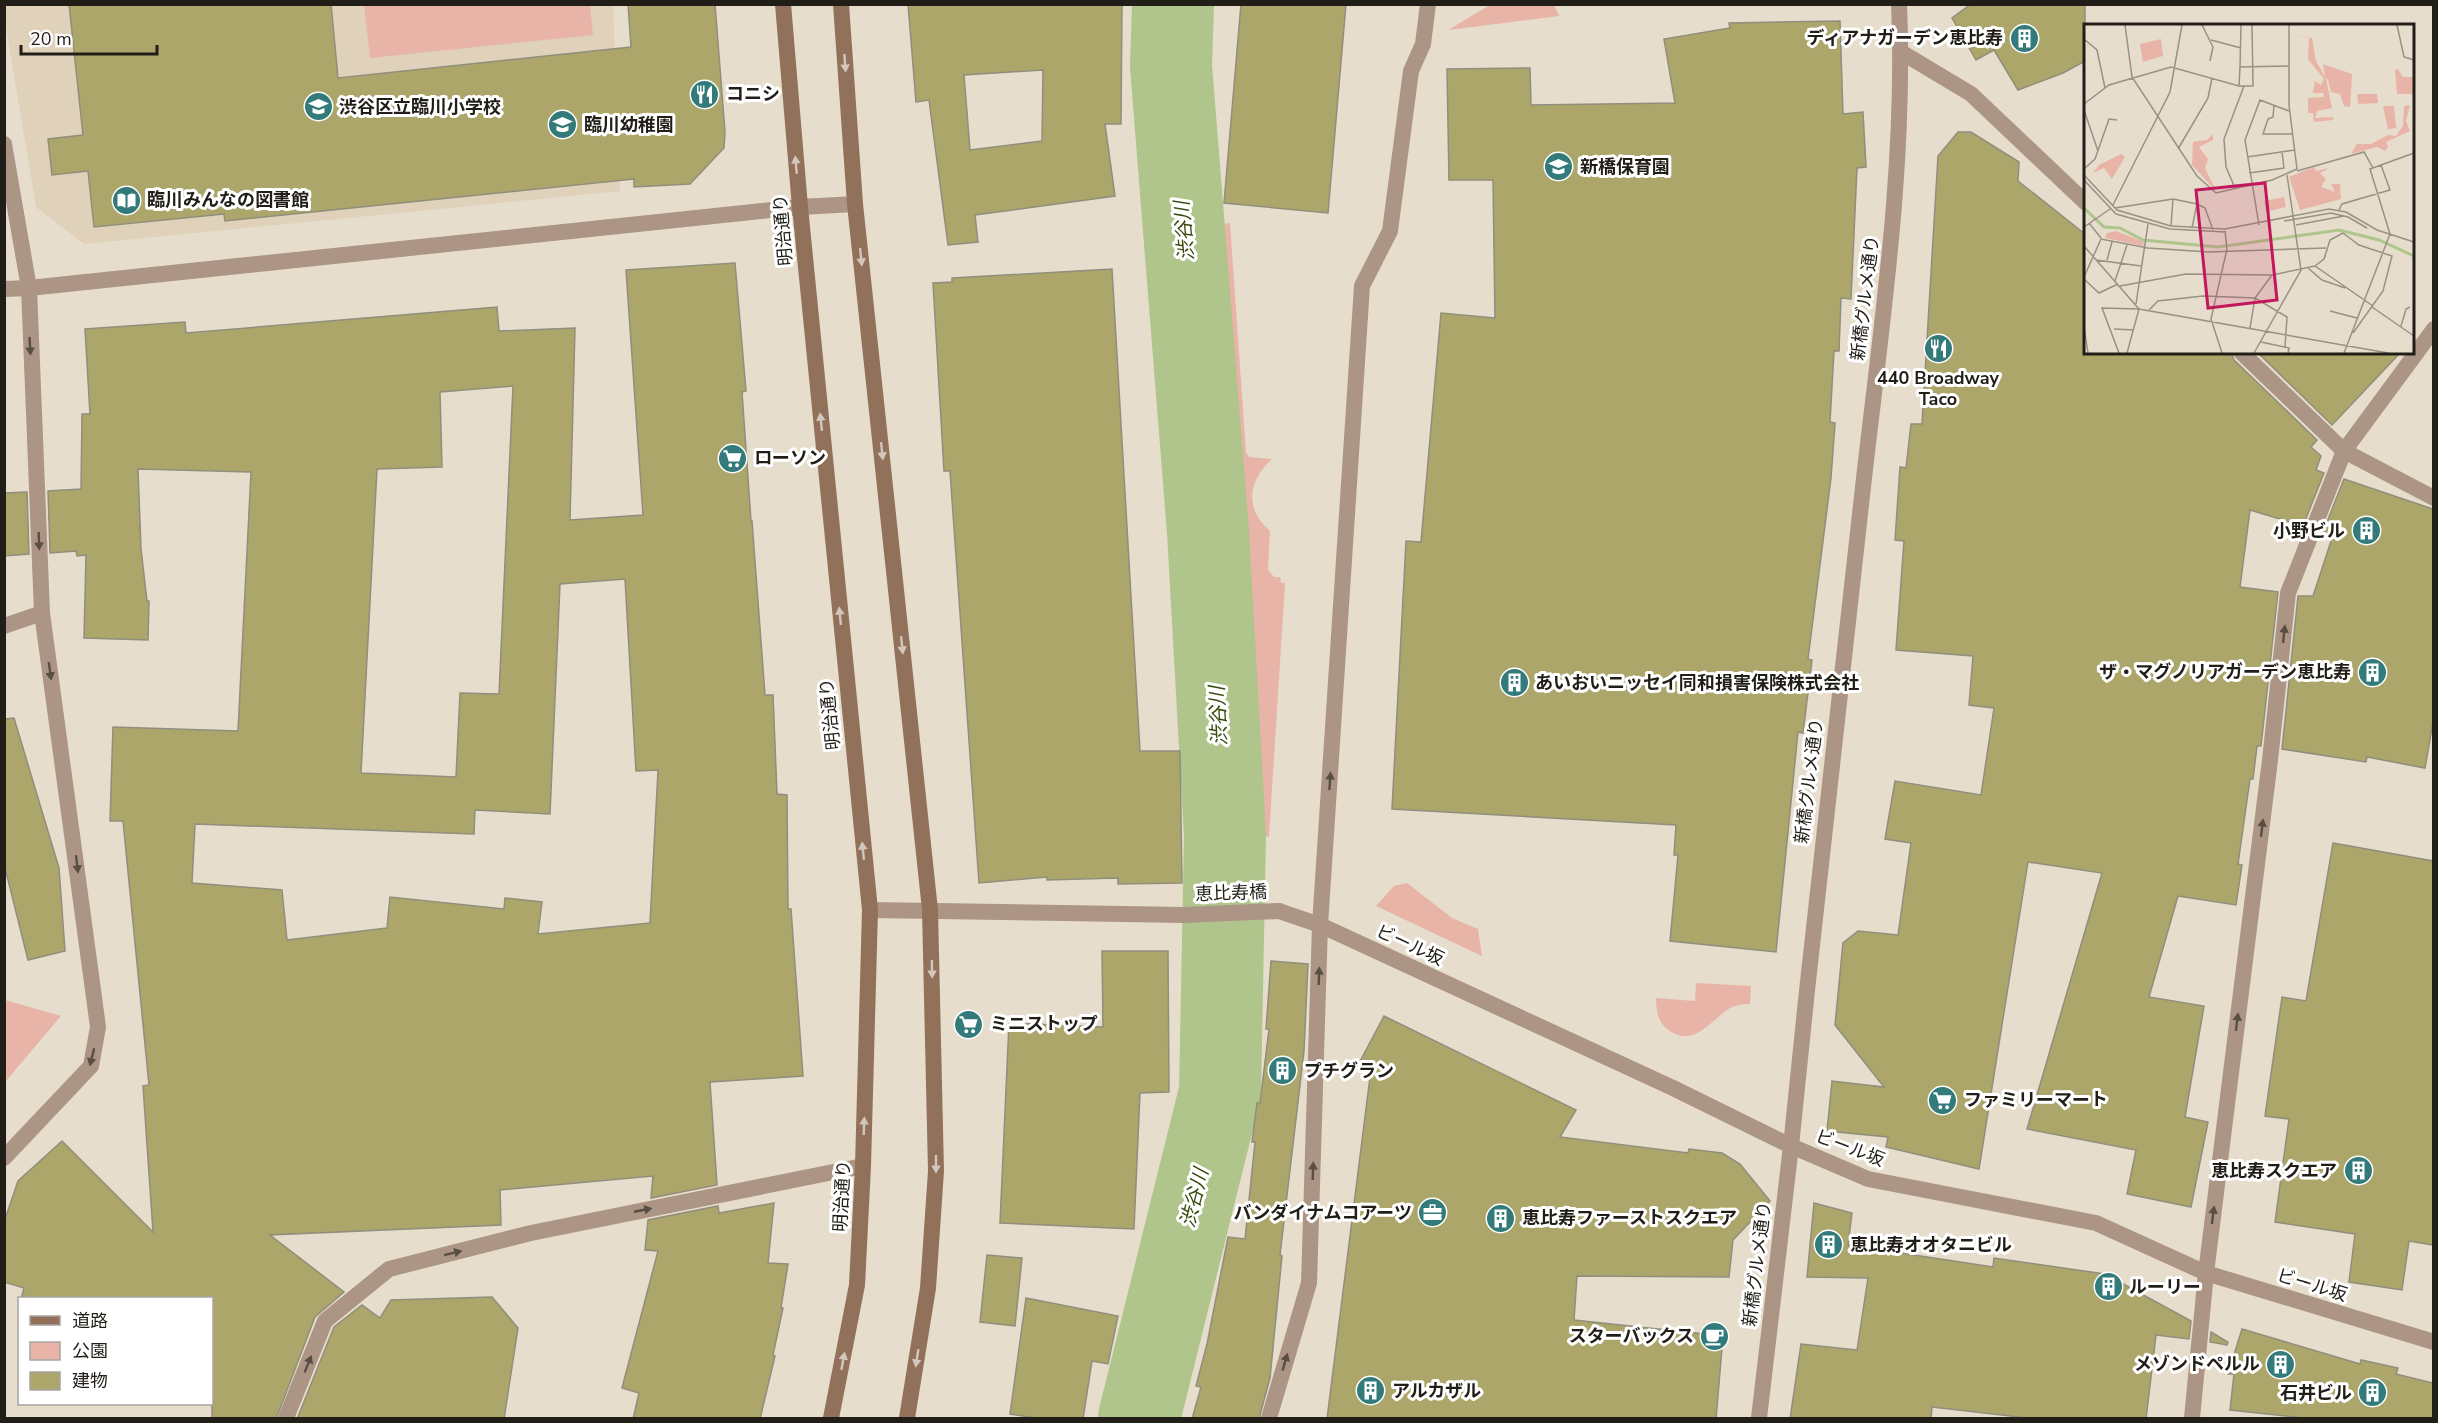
<svg xmlns="http://www.w3.org/2000/svg" width="2438" height="1423" font-family="'Nunito Sans','Noto Sans JP',sans-serif">
	<style>
		.built { fill: #dfd1ba }
		.green { fill: #e8b4a7 }
		.lines { fill: none; stroke-linecap: round; stroke-linejoin: round }
		.river { stroke: #afc58c; stroke-width: 82 }
		.building { fill: #ada66a; stroke: #908e7d; stroke-width: 1.5; fill-rule: evenodd }
		.minor { stroke: #ac9585; stroke-width: 16 }
		.tertiary { stroke: #ac9585; stroke-width: 16 }
		.secondary { stroke: #92715a; stroke-width: 16 }
		.oneway { fill: #d3c6bd }
		.oneway2 { fill: #594e44 }
		.labels { text-anchor: middle; stroke-width: 6; stroke-linejoin: round; paint-order: stroke }
		.poi-label { font-size: 18px; font-weight: bold; fill: #211e18; stroke: #fff; text-anchor: start }
		.street-label { font-size: 18px; fill: #211e18; stroke: #fff }
		.water-label { font-size: 20px; font-style: italic; fill: #394c0d; stroke: #fff }
		.inset-river { fill: none; stroke: #afc58c; stroke-width: 3 }
		.inset-road { fill: none; stroke: #989184; stroke-width: 1.5 }
		.view { fill: #c2185b; fill-opacity: 0.15; stroke: #c2185b; stroke-width: 3 }
		.inset-edge { fill: none; stroke: #211e18; stroke-width: 3 }
	</style>
	<rect width="100%" height="100%" fill="#e7ddcc"/>
	<polygon class="built" points="4,5 613,5 620,191 84,244 36,207 5,22"/>
	<g class="green">
		<polygon points="364,5 590,5 593,35 370,58"/>
		<polygon points="1490,5 1554,5 1559,16 1448,30"/>
		<path d="M 1230,223 L 1246,453 L 1249,457 L 1272,459 C 1248,481 1244,508 1270,531 L 1268,570 L 1274,577 L 1280,577 L 1281,583 L 1285,583 L 1269,837 L 1261,835 L 1220,224 Z"/>
		<polygon points="1407,883 1452,918 1478,929 1482,956 1376,906 1394,886"/>
		<path d="M 1696,983 L 1751,986 L 1750,1004 C 1742,1004 1734,1005 1727,1010 C 1710,1022 1693,1047 1670,1031 C 1658,1024 1656,1011 1656,998 L 1695,1001 Z"/>
		<polygon points="5,1000 61,1016 5,1082 4,1000"/>
	</g>
	<g class="lines">
		<polyline class="river" points="1139,1418 1220,1092 1225,836 1208,532 1171,66 1173,4"/>
	</g>
	<g class="building">
		<polygon points="69,4 331,4 338,78 631,47 628,4 715,4 725,132 724,148 690,184 634,187 634,179 225,221 224,214 94,227 88,171 52,175 48,139 83,135"/>
		<path d="M 908,4 L 1122,4 L 1121,124 L 1105,124 L 1115,196 L 975,215 L 978,242 L 948,245 L 929,100 L 916,102 ZM 1043,70 L 1042,141 L 970,150 L 964,75 Z"/>
		<polygon points="1241,4 1346,4 1328,213 1224,203"/>
		<polygon points="1971,4 2085,4 2085,61 2063,73 2018,90 1994,50 1976,60 1952,18"/>
		<polygon points="1840,21 1843,114 1863,112 1866,167 1857,168 1851,299 1841,298 1839,351 1834,351 1830,422 1835,423 1831,478 1808,659 1812,660 1803,733 1798,732 1776,952 1670,941 1678,855 1674,855 1676,825 1392,809 1406,541 1421,542 1441,313 1495,318 1493,180 1449,180 1447,69 1530,68 1531,105 1675,103 1664,39 1730,28 1729,23"/>
		<polygon points="1958,132 1971,132 2019,162 2018,181 2085,234 2085,352 2231,352 2234,360 2317,440 2311,447 2321,456 2316,470 2324,473 2303,526 2250,510 2240,587 2278,592 2261,746 2257,746 2253,779 2250,779 2238,864 2242,865 2236,905 2178,896 2149,997 2204,1006 2185,1117 2208,1122 2191,1207 2127,1194 2136,1150 2027,1129 2102,873 2028,862 1979,1169 1886,1147 1888,1137 1827,1131 1832,1081 1884,1087 1835,1025 1843,943 1858,931 1898,935 1911,843 1885,839 1895,781 1981,795 1994,708 1969,705 1973,656 1896,650 1904,541 1895,540 1900,467 1906,468 1911,424 1922,424 1938,156"/>
		<path d="M 735,263 L 746,391 L 742,392 L 751,521 L 752,521 L 765,695 L 773,695 L 777,794 L 787,795 L 788,909 L 791,909 L 803,1076 L 710,1082 L 717,1185 L 651,1198 L 653,1176 L 500,1190 L 501,1225 L 270,1235 L 344,1292 L 315,1317 L 276,1419 L 212,1419 L 212,1299 L 21,1299 L 24,1288 L 4,1282 L 4,1222 L 18,1181 L 62,1141 L 153,1232 L 143,1086 L 149,1085 L 123,821 L 110,821 L 113,727 L 238,731 L 251,472 L 138,469 L 141,549 L 147,601 L 149,601 L 148,640 L 84,638 L 86,555 L 77,556 L 76,551 L 50,553 L 48,491 L 81,489 L 82,414 L 90,414 L 85,329 L 185,322 L 186,333 L 497,307 L 499,331 L 575,328 L 570,520 L 643,515 L 626,270 ZM 513,386 L 499,694 L 460,693 L 456,777 L 361,773 L 377,469 L 442,467 L 440,392 ZM 625,579 L 636,771 L 658,770 L 650,923 L 538,934 L 542,902 L 505,898 L 504,909 L 390,897 L 387,928 L 287,940 L 282,890 L 192,883 L 195,824 L 474,834 L 475,810 L 550,814 L 560,584 Z"/>
		<polygon points="1112,269 1140,751 1180,751 1182,883 1118,884 1118,878 1047,880 1047,877 979,883 950,471 944,471 933,283 952,282 952,278"/>
		<polygon points="2257,352 2401,352 2332,425"/>
		<polygon points="2344,479 2433,509 2433,722 2425,768 2367,757 2366,762 2282,749 2298,596 2313,596 2333,535 2323,532"/>
		<polygon points="27,492 29,554 4,556 4,493"/>
		<polygon points="14,718 59,868 65,951 28,960 4,864 4,719"/>
		<polygon points="2333,843 2433,861 2433,1245 2409,1241 2402,1290 2349,1282 2355,1234 2275,1222 2289,1119 2265,1116 2282,997 2306,1001"/>
		<polygon points="1102,951 1168,951 1169,1092 1140,1093 1134,1229 1000,1223 1009,1023 1103,1027"/>
		<polygon points="1271,961 1308,964 1304,1051 1280,1255 1282,1256 1270,1378 1259,1419 1192,1419 1201,1387 1196,1386 1207,1344 1228,1237 1245,1239 1255,1142 1252,1142 1257,1103 1260,1103 1269,1029 1266,1029"/>
		<polygon points="1384,1016 1576,1110 1560,1137 1688,1153 1689,1149 1722,1153 1740,1164 1770,1201 1733,1240 1729,1277 1577,1276 1574,1320 1723,1336 1716,1419 1327,1419 1370,1077 1356,1069"/>
		<polygon points="774,1203 768,1263 788,1264 781,1308 783,1308 773,1355 775,1356 760,1419 633,1419 639,1393 622,1388 658,1251 645,1250 648,1220 718,1206 719,1213"/>
		<polygon points="1814,1203 1852,1213 1848,1245 1993,1267 1994,1258 2105,1274 2191,1321 2189,1339 2156,1335 2146,1419 2037,1419 1932,1407 1931,1419 1790,1419 1801,1344 1857,1350 1868,1278 1807,1277"/>
		<polygon points="987,1255 1022,1258 1015,1326 980,1322"/>
		<polygon points="492,1297 518,1328 504,1419 297,1419 334,1327 362,1305 380,1318 391,1300"/>
		<polygon points="1026,1298 1118,1316 1108,1364 1092,1361 1083,1419 1042,1419 1010,1414"/>
		<polygon points="2242,1329 2360,1364 2361,1360 2398,1368 2396,1374 2433,1383 2433,1419 2313,1419 2230,1410 2234,1374 2228,1374"/>
		<polygon points="2211,1332 2228,1342 2227,1345 2210,1342"/>
	</g>
	<g class="lines">
		<g class="minor">
			<polyline points="1901,52 1971,94 2086,203"/>
			<polyline points="4,144 29,288 42,613 98,1027 91,1066 4,1158"/>
			<polyline points="4,289 29,288"/>
			<polyline points="2241,352 2344,451 2434,498"/>
			<polyline points="4,626 42,613"/>
			<polyline points="870,910 1184,915 1279,911"/>
			<polyline points="286,1418 325,1321 389,1269 531,1233 863,1166"/>
			<polyline points="1269,1418 1309,1283 1320,925 1362,286 1390,231 1411,71 1423,44 1428,4"/>
			<polyline points="1759,1418 1791,1146"/>
			<polyline points="2192,1418 2206,1273 2270,760 2288,593 2344,451 2434,329"/>
		</g>
		<g class="tertiary">
			<polyline points="29,288 800,207 855,204"/>
			<polyline points="1279,911 1320,925 1673,1088 1791,1146 1868,1179 2096,1223 2206,1273 2434,1342"/>
			<path d="M 1791,1146 C 1813,926 1838,706 1863,487 C 1881,327 1906,166 1899,4"/>
		</g>
		<g class="secondary">
			<polyline points="783,4 800,207 870,910 863,1166 857,1285 831,1418"/>
			<polyline points="841,4 855,204 930,910 936,1171 928,1288 907,1418"/>
		</g>
	</g>
	<defs><path id="oneway-solid" d="M-6-.8H1V-3.2L6.5 0L1 3.2V.8H-6Z" transform="scale(1.5)"/></defs>
	<g class="oneway">
		<use href="#oneway-solid" transform="translate(845 63) rotate(86)"/>
		<use href="#oneway-solid" transform="translate(796 165) rotate(-95)"/>
		<use href="#oneway-solid" transform="translate(861 257) rotate(84)"/>
		<use href="#oneway-solid" transform="translate(821 422) rotate(-96)"/>
		<use href="#oneway-solid" transform="translate(882 451) rotate(84)"/>
		<use href="#oneway-solid" transform="translate(840 616) rotate(-96)"/>
		<use href="#oneway-solid" transform="translate(902 645) rotate(84)"/>
		<use href="#oneway-solid" transform="translate(863 851) rotate(-96)"/>
		<use href="#oneway-solid" transform="translate(932 969) rotate(89)"/>
		<use href="#oneway-solid" transform="translate(864 1126) rotate(-88)"/>
		<use href="#oneway-solid" transform="translate(936 1164) rotate(90)"/>
		<use href="#oneway-solid" transform="translate(917 1358) rotate(99)"/>
		<use href="#oneway-solid" transform="translate(843 1361) rotate(-80)"/>
	</g>
	<g class="oneway2">
		<use href="#oneway-solid" transform="translate(30 346) rotate(87)"/>
		<use href="#oneway-solid" transform="translate(39 541) rotate(88)"/>
		<use href="#oneway-solid" transform="translate(2284 634) rotate(-84)"/>
		<use href="#oneway-solid" transform="translate(50 671) rotate(82)"/>
		<use href="#oneway-solid" transform="translate(1330 781) rotate(-86)"/>
		<use href="#oneway-solid" transform="translate(2262 828) rotate(-83)"/>
		<use href="#oneway-solid" transform="translate(77 864) rotate(83)"/>
		<use href="#oneway-solid" transform="translate(1319 976) rotate(-88)"/>
		<use href="#oneway-solid" transform="translate(2237 1022) rotate(-83)"/>
		<use href="#oneway-solid" transform="translate(92 1057) rotate(104)"/>
		<use href="#oneway-solid" transform="translate(1313 1171) rotate(-88)"/>
		<use href="#oneway-solid" transform="translate(643 1210) rotate(-11)"/>
		<use href="#oneway-solid" transform="translate(2213 1215) rotate(-83)"/>
		<use href="#oneway-solid" transform="translate(453 1253) rotate(-14)"/>
		<use href="#oneway-solid" transform="translate(1285 1362) rotate(-74)"/>
		<use href="#oneway-solid" transform="translate(308 1364) rotate(-68)"/>
	</g>
	<defs>
		<symbol id="building-disc" viewBox="-11 -11 22 22"><circle r="9.5" fill="#327b7a" stroke="#fff"/><path d="M-4-6H4V6H1V3H-1V6H-4ZM-2.5-4.3h1.7v1.8h-1.7ZM.8-4.3h1.7v1.8H.8ZM-2.5-1h1.7V.8h-1.7ZM.8-1h1.7V.8H.8Z" fill="#fff"/></symbol>
		<symbol id="restaurant-disc" viewBox="-11 -11 22 22"><circle r="9.5" fill="#327b7a" stroke="#fff"/><path d="M-5-6h1v4h1v-4h1v4h1v-4h1v5L-1.5 .5V6h-2V.5L-5-1ZM5-6V6H3V1.5H1.5Q1.5-4 5-6Z" fill="#fff"/></symbol>
		<symbol id="school-disc" viewBox="-11 -11 22 22"><circle r="9.5" fill="#327b7a" stroke="#fff"/><path d="M0-5L7-2L0 1L-7-2ZM-4 1L0 2.5L4 1V4Q0 6-4 4Z" fill="#fff"/></symbol>
		<symbol id="library-disc" viewBox="-11 -11 22 22"><circle r="9.5" fill="#327b7a" stroke="#fff"/><path d="M-6-4Q-3-5.5-.7-3.5V5Q-3 3-6 4ZM6-4Q3-5.5 .7-3.5V5Q3 3 6 4Z" fill="#fff"/></symbol>
		<symbol id="supermarket-disc" viewBox="-11 -11 22 22"><circle r="9.5" fill="#327b7a" stroke="#fff"/><path d="M-6-5.5h2.5l.6 2H6L4.5 2H-2.5L-4.4-4H-6ZM-1.5 3.2a1.3 1.3 0 1 0 .1 0ZM3 3.2a1.3 1.3 0 1 0 .1 0Z" fill="#fff"/></symbol>
		<symbol id="office-disc" viewBox="-11 -11 22 22"><circle r="9.5" fill="#327b7a" stroke="#fff"/><path d="M-6-3h4V-5.5h4V-3h4V5H-6ZM-1-4.5V-3h2v-1.5ZM-6 0V1H6V0Z" fill="#fff"/></symbol>
		<symbol id="cafe-disc" viewBox="-11 -11 22 22"><circle r="9.5" fill="#327b7a" stroke="#fff"/><path d="M-5.5-4.5H6V0H3Q3 3.5 0 3.5H-2.5Q-5.5 3.5-5.5 0ZM3-3.2v2h1.7v-2ZM-6 4.5H4V6H-6Z" fill="#fff"/></symbol>
	</defs>
	<g fill-rule="evenodd">
		<use href="#building-disc" x="2008" y="22" width="33" height="33"/>
		<use href="#restaurant-disc" x="688" y="78" width="33" height="33"/>
		<use href="#school-disc" x="302" y="90" width="33" height="33"/>
		<use href="#school-disc" x="546" y="108" width="33" height="33"/>
		<use href="#school-disc" x="1542" y="150" width="33" height="33"/>
		<use href="#library-disc" x="110" y="184" width="33" height="33"/>
		<use href="#restaurant-disc" x="1922" y="332" width="33" height="33"/>
		<use href="#supermarket-disc" x="716" y="442" width="33" height="33"/>
		<use href="#building-disc" x="2350" y="514" width="33" height="33"/>
		<use href="#building-disc" x="2356" y="656" width="33" height="33"/>
		<use href="#building-disc" x="1498" y="666" width="33" height="33"/>
		<use href="#supermarket-disc" x="952" y="1008" width="33" height="33"/>
		<use href="#building-disc" x="1266" y="1054" width="33" height="33"/>
		<use href="#supermarket-disc" x="1926" y="1084" width="33" height="33"/>
		<use href="#building-disc" x="2342" y="1154" width="33" height="33"/>
		<use href="#office-disc" x="1416" y="1196" width="33" height="33"/>
		<use href="#building-disc" x="1484" y="1202" width="33" height="33"/>
		<use href="#building-disc" x="1812" y="1228" width="33" height="33"/>
		<use href="#building-disc" x="2092" y="1270" width="33" height="33"/>
		<use href="#cafe-disc" x="1698" y="1320" width="33" height="33"/>
		<use href="#building-disc" x="2264" y="1348" width="33" height="33"/>
		<use href="#building-disc" x="1354" y="1374" width="33" height="33"/>
		<use href="#building-disc" x="2356" y="1376" width="33" height="33"/>
	</g>
	<g class="labels">
		<g class="poi-label">
			<text x="2003" y="44" text-anchor="end">ディアナガーデン恵比寿</text>
			<text x="726" y="100">コニシ</text>
			<text x="339" y="113">渋谷区立臨川小学校</text>
			<text x="584" y="131">臨川幼稚園</text>
			<text x="1580" y="173">新橋保育園</text>
			<text x="147" y="206">臨川みんなの図書館</text>
			<text x="1938" y="384" text-anchor="middle">440 Broadway<tspan x="1938" dy="21">Taco</tspan></text>
			<text x="754" y="464">ローソン</text>
			<text x="2345" y="537" text-anchor="end">小野ビル</text>
			<text x="2351" y="678" text-anchor="end">ザ・マグノリアガーデン恵比寿</text>
			<text x="1535" y="689">あいおいニッセイ同和損害保険株式会社</text>
			<text x="990" y="1030">ミニストップ</text>
			<text x="1304" y="1077">プチグラン</text>
			<text x="1964" y="1106">ファミリーマート</text>
			<text x="2337" y="1177" text-anchor="end">恵比寿スクエア</text>
			<text x="1412" y="1219" text-anchor="end">バンダイナムコアーツ</text>
			<text x="1522" y="1224">恵比寿ファーストスクエア</text>
			<text x="1850" y="1251">恵比寿オオタニビル</text>
			<text x="2129" y="1293">ルーリー</text>
			<text x="1694" y="1342" text-anchor="end">スターバックス</text>
			<text x="2260" y="1370" text-anchor="end">メゾンドペルル</text>
			<text x="1392" y="1397">アルカザル</text>
			<text x="2352" y="1399" text-anchor="end">石井ビル</text>
		</g>
		<g class="street-label">
			<text transform="translate(783 230) rotate(-95)" y="6">明治通り</text>
			<text transform="translate(1865 298) rotate(-83)" y="6">新橋グルメ通り</text>
			<text transform="translate(830 714) rotate(-96)" y="6">明治通り</text>
			<text transform="translate(1809 781) rotate(-83)" y="6">新橋グルメ通り</text>
			<text transform="translate(1231 893) rotate(-2)" y="6">恵比寿橋</text>
			<text transform="translate(1410 945) rotate(25)" y="6">ビール坂</text>
			<text transform="translate(1850 1148) rotate(21)" y="6">ビール坂</text>
			<text transform="translate(842 1196) rotate(-87)" y="6">明治通り</text>
			<text transform="translate(1757 1264) rotate(-83)" y="6">新橋グルメ通り</text>
			<text transform="translate(2312 1285) rotate(17)" y="6">ビール坂</text>
		</g>
		<g class="water-label">
			<text transform="translate(1184 231) rotate(-95)" y="7">渋谷川</text>
			<text transform="translate(1218 716) rotate(-93)" y="7">渋谷川</text>
			<text transform="translate(1194 1198) rotate(-76)" y="7">渋谷川</text>
		</g>
	</g>
	<g transform="translate(2084 24)">
		<rect width="330" height="330" fill="#e7ddcc"/>
		<path d="M 209,10 L 228,14 L 232,37 L 241,53 L 239,40 L 268,50 L 266,83 L 260,82 L 256,70 L 247,68 L 244,56 L 242,54 L 248,84 L 233,87 L 231,94 L 249,93 L 249,96 L 230,98 L 229,89 L 224,89 L 224,74 L 240,73 L 239,69 L 229,69 L 231,57 L 237,61 L 240,55 L 224,35 L 225,14 ZM 77,15 L 79,32 L 59,38 L 56,20 ZM 314,45 L 319,53 L 330,53 L 330,70 L 313,70 L 311,46 ZM 293,70 L 294,79 L 274,80 L 273,70 ZM 326,81 L 322,97 L 326,107 L 302,118 L 304,123 L 301,127 L 293,123 L 267,130 L 273,120 L 287,120 L 304,111 L 312,112 L 319,102 L 320,82 ZM 299,82 L 310,82 L 312,104 L 304,105 ZM 129,110 L 129,116 L 115,123 L 124,135 L 121,144 L 132,167 L 108,141 L 109,118 L 123,116 ZM 37,130 L 41,133 L 28,155 L 20,144 L 9,149 L 15,141 ZM 230,143 L 232,147 L 246,144 L 236,149 L 242,155 L 237,163 L 251,168 L 247,160 L 256,160 L 257,175 L 216,186 L 205,153 ZM 200,173 L 202,183 L 182,188 L 180,177 ZM 32,207 L 60,218 L 59,222 L 21,214 L 23,209 Z" fill="#e8b4a7"/>
		<path class="inset-river" d="M 0,184 L 20,203 L 36,204 L 59,216 L 134,223 L 255,206 L 295,216 L 330,232"/>
		<path class="inset-road" d="M 41,1 L 48,53 L 113,152 L 132,169 L 188,156 L 213,145 L 205,81 L 205,1M 118,1 L 129,23 L 126,37M 313,1 L 320,33 L 330,36M 0,15 L 13,26 L 21,64M 127,16 L 157,24M 156,43 L 157,1M 155,62 L 156,43 L 205,42M 0,80 L 25,61 L 87,43 L 155,62 L 169,62 L 168,1M 190,81 L 189,93 L 184,95 L 179,110 L 209,110M 0,86 L 14,127M 94,125 L 124,74 L 128,54M 163,133 L 211,126M 0,145 L 11,135 L 25,95 L 33,96M 213,147 L 280,128 L 289,144M 165,149 L 200,144 L 198,128M 0,151 L 33,186 L 87,202 L 141,205 L 245,185 L 262,188 L 293,206 L 330,218M 0,156 L 32,190 L 86,205 L 142,208M 151,164 L 142,143 L 140,115 L 160,62M 29,181 L 86,68 L 98,1M 31,184 L 89,175 L 113,180 L 121,184 L 129,206M 255,186 L 258,180 L 306,166 L 297,141M 200,197 L 247,189 L 264,193 L 283,204M 5,199 L 17,214M 175,201 L 161,116 L 176,76 L 205,87M 212,201 L 260,192M 87,202 L 89,175M 0,203 L 26,185M 108,204 L 113,180M 259,209 L 275,221 L 308,232 L 299,267 L 269,309M 0,222 L 55,285 L 304,329M 12,236 L 57,242M 23,236 L 28,218M 231,242 L 240,235 L 246,216 L 259,209M 224,244 L 238,256 L 261,264M 0,253 L 17,215 L 64,224 L 125,228 L 242,224M 0,255 L 15,269 L 34,260M 31,257 L 43,221M 36,262 L 102,250 L 188,251 L 231,242 L 289,282M 52,280 L 64,200M 288,283 L 330,312M 65,286 L 74,277 L 119,272 L 171,274 L 203,293 L 201,323M 246,287 L 273,294M 317,302 L 322,285 L 326,283M 0,303 L 4,329M 166,304 L 171,274 L 188,251M 30,305 L 50,306M 177,318 L 205,324 L 204,329M 35,329 L 18,284 L 55,285 L 43,329M 138,329 L 127,295 L 143,225 L 141,207M 170,329 L 217,246 L 203,151M 260,329 L 306,210 L 286,145 L 330,129"/>
		<path class="view" d="M 181,159 L 193,276 L 124,284 L 112,166 Z"/>
		<rect width="330" height="330" class="inset-edge"/>
	</g>
	<rect width="2438" height="1423" fill="none" stroke="#211e18" stroke-width="12"/>
	<rect x="18" y="1297" width="195" height="108" fill="#ffffff" stroke="#a6a5a3" stroke-width="1.5"/>
	<rect x="30" y="1316" width="30" height="9" fill="#92715a" stroke="#a6a5a3" stroke-width="1.5"/>
	<text x="72" y="1327" font-size="18" fill="#211e18">道路</text>
	<rect x="30" y="1342" width="30" height="18" fill="#e8b4a7" stroke="#a6a5a3" stroke-width="1.5"/>
	<text x="72" y="1357" font-size="18" fill="#211e18">公園</text>
	<rect x="30" y="1372" width="30" height="18" fill="#ada66a" stroke="#a6a5a3" stroke-width="1.5"/>
	<text x="72" y="1387" font-size="18" fill="#211e18">建物</text>
	<path d="M21 45v9h136v-9" fill="none" stroke="#211e18" stroke-width="3"/>
	<text x="30" y="45" font-size="18" fill="#211e18" stroke="#ffffff" stroke-width="4.5" paint-order="stroke">20 m</text>
</svg>
